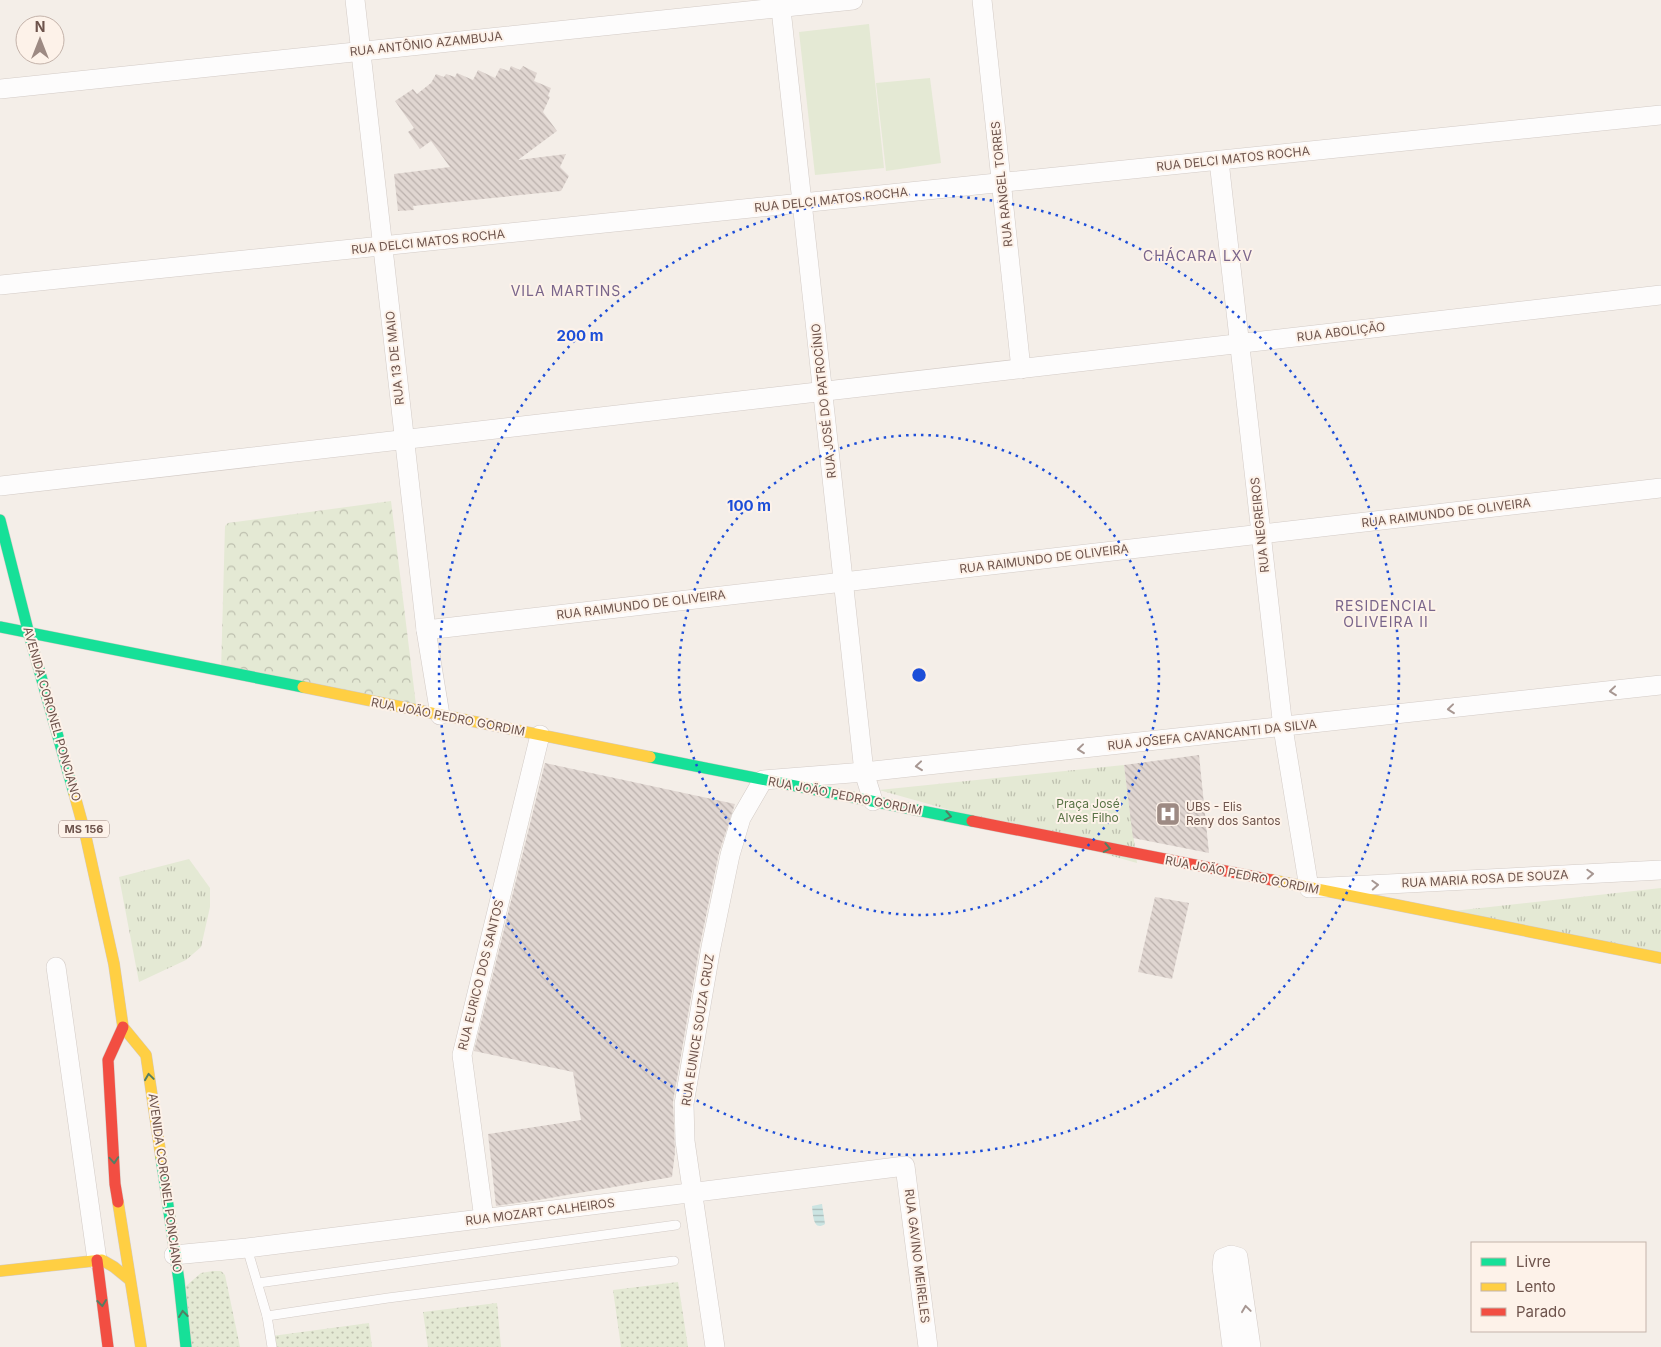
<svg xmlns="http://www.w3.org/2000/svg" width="1661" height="1347" font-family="Inter,sans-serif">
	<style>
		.grass { fill: url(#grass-dots) }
		.forest { fill: url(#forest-crowns) }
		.park { fill: url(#park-tufts) }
		.pitch { fill: #e4e9d4 }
		.water { fill: url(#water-rules) }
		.building { fill: url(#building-back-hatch) }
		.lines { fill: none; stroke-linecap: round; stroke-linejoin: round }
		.lane-casing { stroke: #d3cbc6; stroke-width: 10 }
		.street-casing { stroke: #d3cbc6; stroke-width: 20 }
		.fast-casing { stroke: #d3cac5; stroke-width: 12 }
		.slow-casing { stroke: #d3cac5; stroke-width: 12 }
		.jam-casing { stroke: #d3cac5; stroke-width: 12 }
		.lane { stroke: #fdfcfc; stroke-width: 9 }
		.street { stroke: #fdfcfc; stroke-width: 19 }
		.fast { stroke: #16e098; stroke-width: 11 }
		.slow { stroke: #ffcf43; stroke-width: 11 }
		.jam { stroke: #f24e42; stroke-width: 11 }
		.oneway { stroke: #a79792 }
		.oneway2 { stroke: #547e63 }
		.ring { fill: none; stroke: #1d4ed8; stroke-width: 2.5; stroke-dasharray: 2.5 5 }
		.labels { text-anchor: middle; stroke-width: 4; stroke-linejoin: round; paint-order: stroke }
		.shield { fill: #fdf2e9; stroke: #99837b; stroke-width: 1 }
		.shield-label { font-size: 11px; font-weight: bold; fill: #6e544c }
		.street-label { font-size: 12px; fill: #6e544c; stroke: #fdf2e9 }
		.park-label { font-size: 12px; fill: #597346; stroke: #fdf2e9 }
		.poi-label { font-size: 12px; fill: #6e544c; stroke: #fdf2e9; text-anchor: start }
		.neighbourhood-label { font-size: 14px; letter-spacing: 1px; fill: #79658b; stroke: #fdf2e9 }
		.centre { fill: #1d4ed8; stroke: #fdf2e9; stroke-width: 2.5 }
		.ring-label { font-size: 15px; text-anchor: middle; font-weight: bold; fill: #1d4ed8; stroke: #fdf2e9; stroke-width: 4; stroke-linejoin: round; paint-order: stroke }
	</style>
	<defs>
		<pattern id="grass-dots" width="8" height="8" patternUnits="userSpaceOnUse" patternTransform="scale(1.25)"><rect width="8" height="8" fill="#e4e9d4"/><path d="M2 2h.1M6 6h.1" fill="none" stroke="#bdbfae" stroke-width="1.8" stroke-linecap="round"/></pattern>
		<pattern id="forest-crowns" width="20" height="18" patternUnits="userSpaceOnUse" patternTransform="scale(1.25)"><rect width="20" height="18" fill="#e4e9d4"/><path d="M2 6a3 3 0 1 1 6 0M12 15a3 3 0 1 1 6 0" fill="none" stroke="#bdbfae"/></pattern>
		<pattern id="park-tufts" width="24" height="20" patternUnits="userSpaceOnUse" patternTransform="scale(1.25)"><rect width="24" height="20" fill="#e4e9d4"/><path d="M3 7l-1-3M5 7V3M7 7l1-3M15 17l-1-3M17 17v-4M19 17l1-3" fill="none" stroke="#bdbfae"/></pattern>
		<pattern id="water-rules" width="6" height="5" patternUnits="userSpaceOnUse" patternTransform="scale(1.25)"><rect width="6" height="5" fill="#cbe4e2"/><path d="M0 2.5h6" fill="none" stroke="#a9bbb9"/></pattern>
		<pattern id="building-back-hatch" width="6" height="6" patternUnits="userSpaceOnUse" patternTransform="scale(1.25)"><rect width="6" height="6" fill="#e0d6d1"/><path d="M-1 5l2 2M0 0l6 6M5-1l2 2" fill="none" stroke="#bab0ac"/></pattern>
	</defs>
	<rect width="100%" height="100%" fill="#f4eee8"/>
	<g class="grass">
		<polygon points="213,1271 221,1271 225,1275 240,1347 190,1347 186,1286 201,1273"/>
		<polygon points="678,1282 688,1347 621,1347 613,1290"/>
		<polygon points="497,1303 501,1347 428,1347 423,1312"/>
		<polygon points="369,1323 372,1347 273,1347 272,1336"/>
	</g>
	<polygon class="forest" points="391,501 416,705 221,672 225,526 228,523"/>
	<g class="park">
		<polygon points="1124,765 1137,863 879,790"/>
		<polygon points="189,859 210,888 210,907 201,947 186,960 139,982 119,877"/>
		<polygon points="1661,888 1661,956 1444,912"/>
	</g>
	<g class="pitch">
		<polygon points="869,24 884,168 815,175 799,32"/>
		<polygon points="930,78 941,163 886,171 876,83"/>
	</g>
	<path class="water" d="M 822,1204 L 825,1224 C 813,1232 813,1214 812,1206 Z"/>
	<g class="building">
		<polygon points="511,66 520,70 523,66 537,73 534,81 551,88 548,96 550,97 543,112 557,131 518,160 566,154 560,167 569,176 561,191 413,206 414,210 398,211 394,174 450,167 431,141 420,149 408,132 414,128 395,101 413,89 417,94 431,83 436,74 444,77 446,74 455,77 457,73 473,80 478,70 495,78 500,68 509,71"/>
		<polygon points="1199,755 1209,853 1133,838 1124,765"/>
		<polygon points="545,763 735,804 719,853 700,945 673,1102 675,1152 672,1177 538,1200 496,1206 488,1134 581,1120 573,1072 474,1051"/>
		<polygon points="1155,897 1189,903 1172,979 1138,972"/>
	</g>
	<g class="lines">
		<defs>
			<g id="lane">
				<polyline points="247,1248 267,1316 272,1347"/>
				<polyline points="258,1283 676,1225"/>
				<polyline points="267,1316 388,1298 674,1261"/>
			</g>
			<g id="street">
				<polyline points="355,0 426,630 440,715"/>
				<polyline points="780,0 864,772 873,801"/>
				<polyline points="982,0 1021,369"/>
				<polyline points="0,89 853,0"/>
				<polyline points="1219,161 1283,728 1309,888 1661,870"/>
				<polyline points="0,285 1661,115"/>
				<polyline points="0,486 1661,295"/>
				<polyline points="426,630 1661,488"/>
				<polyline points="56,967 97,1260"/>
				<polyline points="484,1219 462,1055 540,735"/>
				<polyline points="174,1255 247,1248 905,1166 928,1347"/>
				<polyline points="715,1347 685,1141 684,1104 711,947 730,855 741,818 763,780 864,772 1661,685"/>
				<polyline points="1232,1347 1222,1267 1223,1258 1231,1255 1238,1257 1251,1347"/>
			</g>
			<g id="fast">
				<polyline points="0,520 29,634 74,793"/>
				<polyline points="0,627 303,687"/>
				<polyline points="650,757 972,821"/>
				<polyline points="161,1157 179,1281 186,1347"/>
			</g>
			<g id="slow">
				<polyline points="303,687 650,757"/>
				<polyline points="74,793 85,833 114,964 123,1027 146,1055 161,1157"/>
				<polyline points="1272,880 1661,958"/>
				<polyline points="118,1202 141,1347"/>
				<polyline points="0,1271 102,1260 114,1267 130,1280"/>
			</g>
			<g id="jam">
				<polyline points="972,821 1272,880"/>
				<polyline points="118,1202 115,1184 108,1060 123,1027"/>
				<polyline points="97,1260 108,1347"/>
			</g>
		</defs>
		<use href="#lane" class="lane-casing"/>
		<use href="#street" class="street-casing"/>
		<use href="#fast" class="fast-casing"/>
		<use href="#slow" class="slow-casing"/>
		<use href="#jam" class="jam-casing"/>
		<use href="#lane" class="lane"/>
		<use href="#street" class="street"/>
		<use href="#fast" class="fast"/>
		<use href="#slow" class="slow"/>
		<use href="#jam" class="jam"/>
	</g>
	<defs><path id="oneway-chevron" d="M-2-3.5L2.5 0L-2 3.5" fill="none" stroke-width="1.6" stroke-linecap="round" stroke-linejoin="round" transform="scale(1.25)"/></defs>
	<g class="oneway">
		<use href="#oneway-chevron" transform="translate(1613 691) rotate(174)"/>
		<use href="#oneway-chevron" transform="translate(1451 709) rotate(174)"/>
		<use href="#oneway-chevron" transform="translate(1081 749) rotate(174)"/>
		<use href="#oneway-chevron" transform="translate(919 766) rotate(174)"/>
		<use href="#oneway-chevron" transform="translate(1590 874) rotate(-3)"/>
		<use href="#oneway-chevron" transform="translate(1375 885) rotate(-3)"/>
		<use href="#oneway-chevron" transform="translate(1246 1309) rotate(-98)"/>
	</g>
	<g class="oneway2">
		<use href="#oneway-chevron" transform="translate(948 816) rotate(11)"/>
		<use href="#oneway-chevron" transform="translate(1107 848) rotate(11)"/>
		<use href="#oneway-chevron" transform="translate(149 1077) rotate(-98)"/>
		<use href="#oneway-chevron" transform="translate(114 1160) rotate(86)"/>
		<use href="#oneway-chevron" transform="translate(102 1303) rotate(83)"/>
		<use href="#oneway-chevron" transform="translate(183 1314) rotate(-97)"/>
	</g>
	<g class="ring">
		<circle cx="919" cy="675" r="240"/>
		<circle cx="919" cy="675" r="480"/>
	</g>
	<defs>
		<symbol id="hospital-square" viewBox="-11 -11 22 22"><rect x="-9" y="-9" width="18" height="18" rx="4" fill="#9d8a83" stroke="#fdf2e9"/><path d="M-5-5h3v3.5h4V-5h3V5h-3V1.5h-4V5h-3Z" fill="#fff"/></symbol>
	</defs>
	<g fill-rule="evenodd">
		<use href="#hospital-square" x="1154" y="800" width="28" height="28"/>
	</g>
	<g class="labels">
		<rect class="shield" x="59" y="820.5" width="50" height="17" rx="4"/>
		<g class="shield-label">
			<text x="84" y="833">MS 156</text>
		</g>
		<g class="street-label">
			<text transform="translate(426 44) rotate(-6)" y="4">RUA ANTÔNIO AZAMBUJA</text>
			<text transform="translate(1233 159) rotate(-6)" y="4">RUA DELCI MATOS ROCHA</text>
			<text transform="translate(1002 184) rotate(-96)" y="4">RUA RANGEL TORRES</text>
			<text transform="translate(831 200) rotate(-6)" y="4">RUA DELCI MATOS ROCHA</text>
			<text transform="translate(428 242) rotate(-6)" y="4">RUA DELCI MATOS ROCHA</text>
			<text transform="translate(1341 332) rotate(-7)" y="4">RUA ABOLIÇÃO</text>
			<text transform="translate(395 358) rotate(-96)" y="4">RUA 13 DE MAIO</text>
			<text transform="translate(824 401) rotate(-96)" y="4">RUA JOSÉ DO PATROCÍNIO</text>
			<text transform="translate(1446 513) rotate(-7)" y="4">RUA RAIMUNDO DE OLIVEIRA</text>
			<text transform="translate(1260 525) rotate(-96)" y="4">RUA NEGREIROS</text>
			<text transform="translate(1044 559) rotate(-7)" y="4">RUA RAIMUNDO DE OLIVEIRA</text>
			<text transform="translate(641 605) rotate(-7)" y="4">RUA RAIMUNDO DE OLIVEIRA</text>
			<text transform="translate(52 714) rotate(74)" y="4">AVENIDA CORONEL PONCIANO</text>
			<text transform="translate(448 717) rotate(11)" y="4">RUA JOÃO PEDRO GORDIM</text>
			<text transform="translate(1212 735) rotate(-6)" y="4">RUA JOSEFA CAVANCANTI DA SILVA</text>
			<text transform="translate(845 796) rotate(11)" y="4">RUA JOÃO PEDRO GORDIM</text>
			<text transform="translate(1242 875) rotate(11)" y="4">RUA JOÃO PEDRO GORDIM</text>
			<text transform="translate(1485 879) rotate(-3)" y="4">RUA MARIA ROSA DE SOUZA</text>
			<text transform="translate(481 975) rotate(-76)" y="4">RUA EURICO DOS SANTOS</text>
			<text transform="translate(698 1030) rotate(-81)" y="4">RUA EUNICE SOUZA CRUZ</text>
			<text transform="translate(165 1183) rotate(82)" y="4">AVENIDA CORONEL PONCIANO</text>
			<text transform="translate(540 1212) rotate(-7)" y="4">RUA MOZART CALHEIROS</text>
			<text transform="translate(917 1256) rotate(83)" y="4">RUA GAVINO MEIRELES</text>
		</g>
		<g class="park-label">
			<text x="1088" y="808">Praça José<tspan x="1088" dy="14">Alves Filho</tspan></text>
		</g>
		<g class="poi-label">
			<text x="1186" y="811">UBS - Elis<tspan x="1186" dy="14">Reny dos Santos</tspan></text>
		</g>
		<g class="neighbourhood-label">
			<text x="1198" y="261">CHÁCARA LXV</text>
			<text x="566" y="296">VILA MARTINS</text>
			<text x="1386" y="611">RESIDENCIAL<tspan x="1386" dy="16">OLIVEIRA II</tspan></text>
		</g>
	</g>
	<circle cx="919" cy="675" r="8" class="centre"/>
	<g class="ring-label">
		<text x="580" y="341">200 m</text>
		<text x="749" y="511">100 m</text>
	</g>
	<rect x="1471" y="1242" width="175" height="90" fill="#fdf2e9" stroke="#c4b3aa"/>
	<rect x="1481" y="1258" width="25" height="8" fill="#16e098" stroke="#c4b3aa"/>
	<text x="1516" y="1267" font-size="15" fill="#6e544c">Livre</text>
	<rect x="1481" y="1283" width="25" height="8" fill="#ffcf43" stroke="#c4b3aa"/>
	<text x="1516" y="1292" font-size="15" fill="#6e544c">Lento</text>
	<rect x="1481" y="1308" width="25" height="8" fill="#f24e42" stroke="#c4b3aa"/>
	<text x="1516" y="1317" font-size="15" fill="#6e544c">Parado</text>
	<g transform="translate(40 40)"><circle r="24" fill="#fdf2e9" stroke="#c4b3aa"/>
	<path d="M0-4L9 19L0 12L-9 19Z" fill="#9d8a83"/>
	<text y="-8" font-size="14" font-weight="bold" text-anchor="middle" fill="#6e544c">N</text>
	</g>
</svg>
